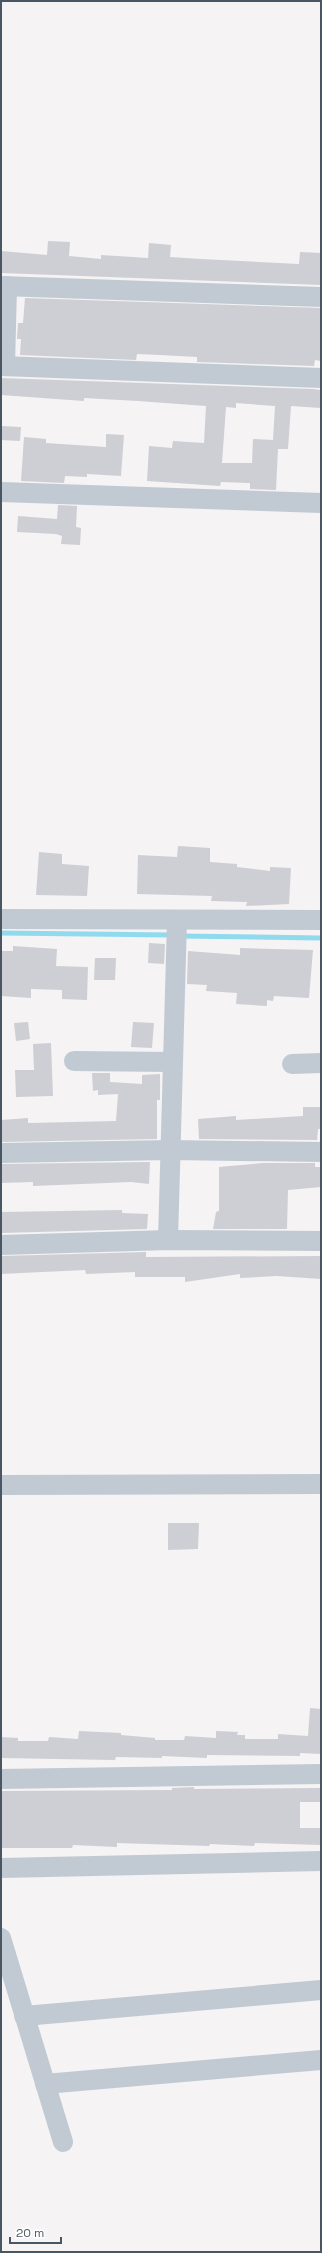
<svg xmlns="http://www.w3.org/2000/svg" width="322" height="2253" font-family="'Space Grotesk',sans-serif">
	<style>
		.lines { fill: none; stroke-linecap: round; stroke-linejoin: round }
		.stream { stroke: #90daee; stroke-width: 5 }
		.building { fill: #cdcfd5; fill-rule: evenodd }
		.minor { stroke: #c1cad2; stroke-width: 20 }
	</style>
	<rect width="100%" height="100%" fill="#f5f3f3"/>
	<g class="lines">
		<g class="stream">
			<polyline points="1,933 172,935"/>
			<polyline points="180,936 321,938"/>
		</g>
	</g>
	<g class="building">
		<polygon points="48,241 70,242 69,256 101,259 101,255 148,258 149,243 171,245 170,257 201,259 299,264 300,252 321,253 321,285 1,273 1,251 47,255"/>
		<polygon points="25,298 321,308 321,361 315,360 314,366 197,362 197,357 160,355 137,354 136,360 20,355 21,339 17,339 18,323 23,323"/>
		<path d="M 1,378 L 313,389 L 321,390 L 321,408 L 291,406 L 288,449 L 278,449 L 276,490 L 250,489 L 250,483 L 221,482 L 220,486 L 147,481 L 149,446 L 172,448 L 173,441 L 204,443 L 206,406 L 138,401 L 84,398 L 84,401 L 1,395 ZM 236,403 L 275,406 L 273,440 L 253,439 L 252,463 L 222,463 L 226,407 L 236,408 Z"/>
		<polygon points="1,426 21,427 20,441 1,440"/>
		<polygon points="106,434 124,435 121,476 87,474 87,477 65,476 64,483 21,481 24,437 46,439 46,443 106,447"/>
		<polygon points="58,505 77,506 76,527 81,528 80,545 61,544 62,536 56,534 17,532 18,516 57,519"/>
		<polygon points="178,846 210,848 210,862 237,864 237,867 270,871 270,867 291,868 289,904 246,906 247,902 211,901 212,896 137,894 138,855 177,857"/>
		<polygon points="39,852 62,854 62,864 89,866 87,896 36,895"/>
		<polygon points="149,943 165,944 164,964 148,963"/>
		<polygon points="13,946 57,949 56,966 88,967 87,1000 62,999 62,990 31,989 31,998 1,996 1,951 13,951"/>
		<polygon points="240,948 313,950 309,998 274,996 273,1001 267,1000 267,1006 236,1004 237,993 206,991 207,985 187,984 188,951 240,955"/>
		<polygon points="95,958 116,958 115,980 94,980"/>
		<polygon points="28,1022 30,1039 16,1041 14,1023"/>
		<polygon points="133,1022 154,1023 152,1048 131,1047"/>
		<polygon points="51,1043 53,1096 16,1097 15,1070 34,1070 33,1044"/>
		<polygon points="92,1073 110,1073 110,1082 142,1084 142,1075 160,1074 160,1100 157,1100 157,1139 1,1142 1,1120 28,1118 28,1123 116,1121 118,1094 98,1095 98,1090 93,1091"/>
		<polygon points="303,1107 321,1107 321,1129 318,1129 317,1140 199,1139 198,1119 236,1116 236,1120 303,1116"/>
		<polygon points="150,1162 149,1184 131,1182 33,1186 33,1182 1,1183 1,1164"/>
		<polygon points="263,1163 315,1163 315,1167 321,1167 321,1187 288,1190 287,1229 213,1229 216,1212 219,1211 219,1167"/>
		<polygon points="122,1210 122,1213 148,1214 147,1229 1,1233 1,1212"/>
		<polygon points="146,1252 146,1257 321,1256 321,1279 277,1276 240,1278 240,1274 185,1282 185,1277 135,1277 135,1272 86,1274 85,1270 1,1274 1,1256"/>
		<polygon points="168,1523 199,1523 198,1549 168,1550"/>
		<polygon points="310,1708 321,1709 321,1754 300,1753 300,1756 207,1755 207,1758 162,1756 162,1758 116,1757 115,1760 1,1758 1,1737 18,1738 18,1741 48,1741 49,1737 78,1739 79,1731 121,1733 121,1735 155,1738 155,1740 184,1740 185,1736 216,1738 216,1731 238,1732 237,1735 245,1735 245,1739 278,1739 278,1734 308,1736"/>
		<polygon points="194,1787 194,1789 321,1788 321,1802 300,1802 300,1828 321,1828 321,1845 255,1843 254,1846 210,1844 209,1846 117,1843 117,1847 73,1845 72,1848 1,1848 1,1791 172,1790 172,1788"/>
	</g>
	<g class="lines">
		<g class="minor">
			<polyline points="1,286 321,297"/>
			<polyline points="1,366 321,378"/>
			<polyline points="5,366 7,286"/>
			<polyline points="1,492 321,503"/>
			<polyline points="1,919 321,920"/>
			<polyline points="74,1061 172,1062"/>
			<polyline points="292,1064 321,1063"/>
			<polyline points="1,1153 170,1150 321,1152"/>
			<polyline points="168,1240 177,920"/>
			<polyline points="1,1245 168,1240 321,1241"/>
			<polyline points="1,1485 321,1484"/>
			<polyline points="1,1779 321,1774"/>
			<polyline points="1,1868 321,1861"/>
			<polyline points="1,1938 63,2142"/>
			<polyline points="24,2016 321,1990"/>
			<polyline points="45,2084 321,2060"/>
		</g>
	</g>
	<rect width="322" height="2253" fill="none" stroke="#4a5661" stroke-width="4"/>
	<path d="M10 2237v6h51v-6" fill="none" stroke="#4a5661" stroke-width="2"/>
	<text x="16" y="2237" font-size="12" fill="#4a5661" stroke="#ffffff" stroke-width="3" paint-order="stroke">20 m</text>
</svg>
